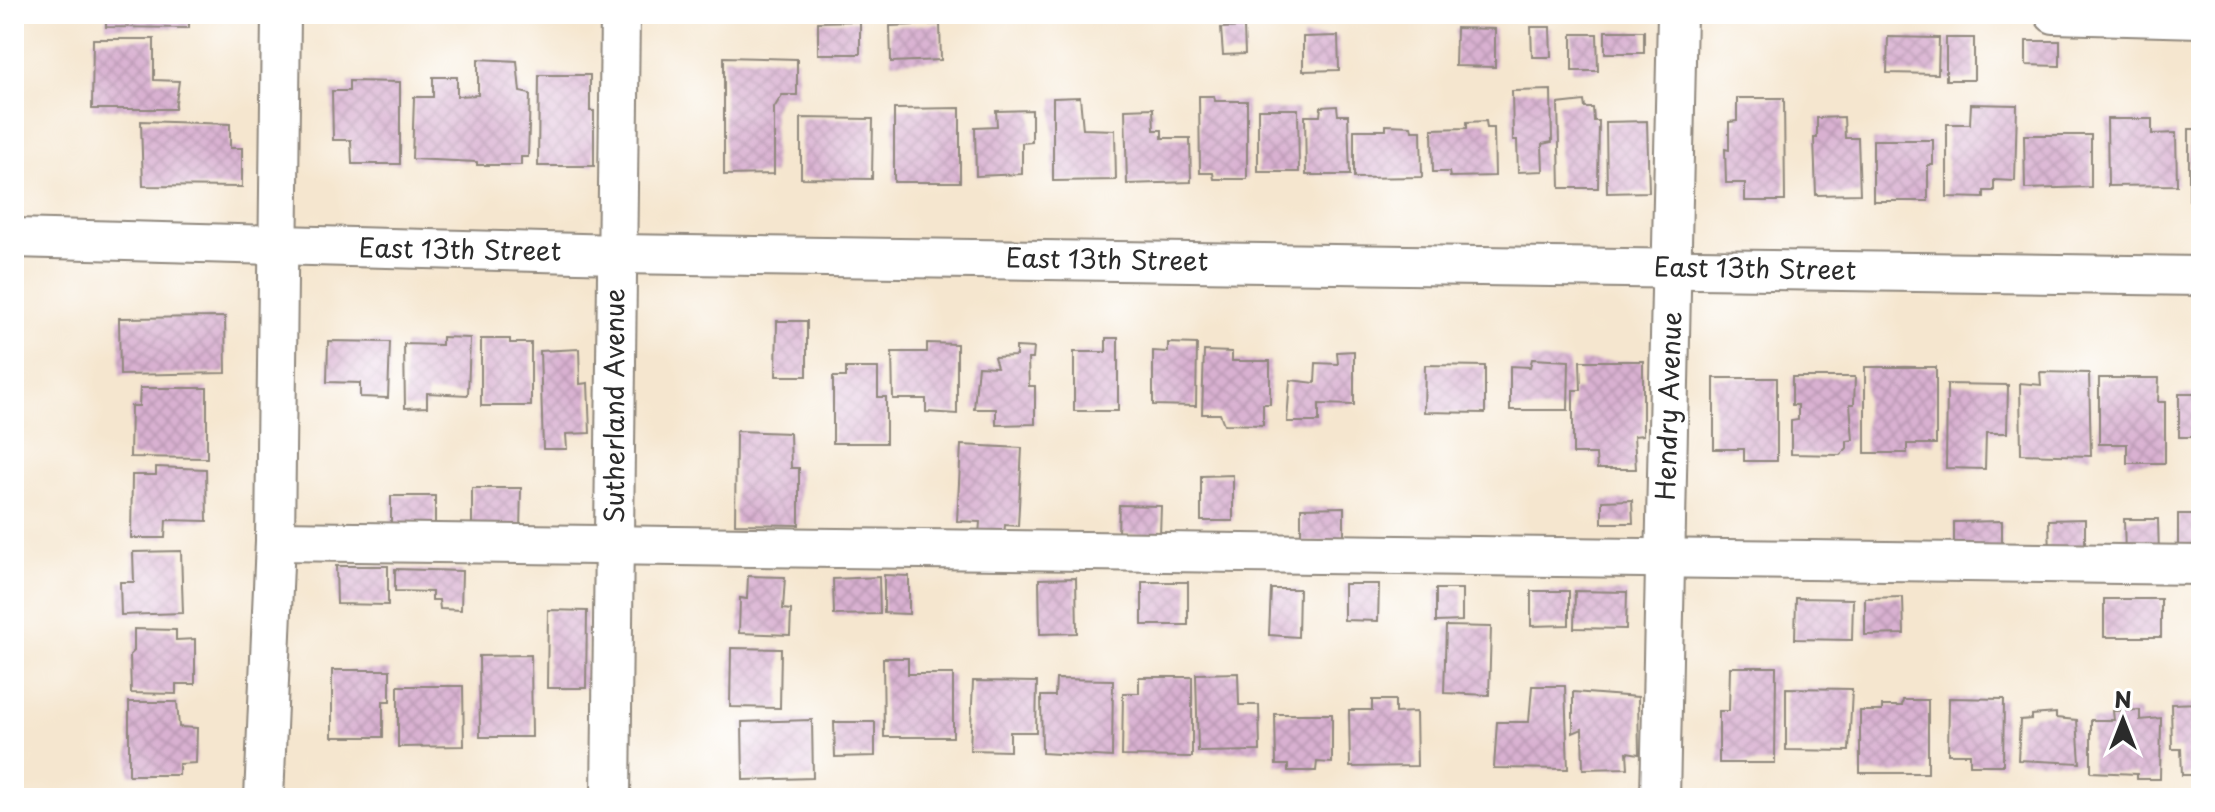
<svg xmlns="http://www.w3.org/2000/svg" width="2215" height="812" font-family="'Playpen Sans',sans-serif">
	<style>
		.building { fill: url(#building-cross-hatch) }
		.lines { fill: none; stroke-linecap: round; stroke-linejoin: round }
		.minor-casing { stroke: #90887d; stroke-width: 42 }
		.minor { stroke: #fff; stroke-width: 38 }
		.labels { text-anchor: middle; stroke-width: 6; stroke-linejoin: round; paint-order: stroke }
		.street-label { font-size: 26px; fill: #2b2b2b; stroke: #fff }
	</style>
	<defs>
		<pattern id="building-cross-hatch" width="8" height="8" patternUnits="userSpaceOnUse" patternTransform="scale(2)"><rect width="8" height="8" fill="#d9b1d1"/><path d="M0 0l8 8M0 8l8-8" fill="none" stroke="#ba98b4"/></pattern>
	</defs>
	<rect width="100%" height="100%" fill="#fff"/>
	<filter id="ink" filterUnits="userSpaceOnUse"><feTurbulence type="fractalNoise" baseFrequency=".0125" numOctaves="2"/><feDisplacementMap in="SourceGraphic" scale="16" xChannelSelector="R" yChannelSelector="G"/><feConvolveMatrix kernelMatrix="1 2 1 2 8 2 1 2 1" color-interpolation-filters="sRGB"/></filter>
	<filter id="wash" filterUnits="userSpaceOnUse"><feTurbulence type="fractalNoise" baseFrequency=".006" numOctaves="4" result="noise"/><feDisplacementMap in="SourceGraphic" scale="32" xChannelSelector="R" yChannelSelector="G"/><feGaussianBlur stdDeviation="1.8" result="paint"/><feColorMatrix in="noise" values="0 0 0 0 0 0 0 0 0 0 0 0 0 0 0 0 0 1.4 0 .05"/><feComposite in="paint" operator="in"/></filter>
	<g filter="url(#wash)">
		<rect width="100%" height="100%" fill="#f5e6cf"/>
		<g id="blocks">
			<g class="building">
				<polygon points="106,14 189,14 189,28 106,27"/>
				<polygon points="860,21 860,54 818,54 818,22"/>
				<polygon points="940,24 941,60 891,62 890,26"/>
				<polygon points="1244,27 1245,54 1223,55 1221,28"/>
				<polygon points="1531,27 1550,27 1551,57 1532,57"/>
				<polygon points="1456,28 1495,29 1495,67 1455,66"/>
				<rect x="1605" y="31" width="39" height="22"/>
				<polygon points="1572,34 1597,34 1598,71 1572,71"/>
				<polygon points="1338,36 1339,70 1303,71 1303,37"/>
				<polygon points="1888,37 1939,38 1938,74 1887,73"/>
				<rect x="1946" y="38" width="28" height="42"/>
				<polygon points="93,39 154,39 154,80 179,81 175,109 92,109"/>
				<polygon points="2026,41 2060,41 2060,66 2026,65"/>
				<polygon points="724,57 797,59 797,95 782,95 774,108 774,174 724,175"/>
				<polygon points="478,59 517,61 520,92 530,94 528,157 521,157 521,165 477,165 477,162 412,159 414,97 433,97 433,77 457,77 457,96 478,95"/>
				<polygon points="539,75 590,75 590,111 594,111 594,166 538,166"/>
				<polygon points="349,81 400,82 400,164 352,164 351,140 333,140 332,91 349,91"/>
				<polygon points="1551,90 1552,142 1542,144 1543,171 1518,172 1517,140 1513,140 1512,91"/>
				<polygon points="1199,96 1214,96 1215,101 1247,101 1247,179 1214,179 1213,173 1200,173"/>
				<polygon points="1080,97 1083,129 1115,130 1116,180 1053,181 1053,98"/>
				<polygon points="1737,98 1784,98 1785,201 1745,201 1745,183 1726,183 1725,149 1729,150 1729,122 1737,121"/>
				<polygon points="1584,101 1585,108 1593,108 1594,121 1599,121 1598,188 1560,188 1558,104"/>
				<polygon points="1971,104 2017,105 2015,181 1994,180 1994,191 1984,191 1984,198 1947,197 1947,124 1970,124"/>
				<polygon points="1337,106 1338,115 1348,115 1350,175 1306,175 1305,116 1320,116 1321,107"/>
				<polygon points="960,108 960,182 894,182 894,109"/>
				<polygon points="1153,108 1154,130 1162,130 1162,138 1190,138 1191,182 1127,184 1125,109"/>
				<polygon points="1258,109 1298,109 1299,172 1258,172"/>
				<polygon points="1032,110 1032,142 1022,143 1022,174 976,176 975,127 997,126 996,111"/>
				<polygon points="1844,117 1845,138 1858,138 1860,194 1816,195 1814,138 1817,138 1817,118"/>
				<polygon points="801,118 873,119 872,179 801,178"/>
				<polygon points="2107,119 2152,119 2152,134 2176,133 2177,185 2108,186"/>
				<polygon points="141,121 230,124 230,148 242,148 242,187 143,186"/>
				<polygon points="1486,121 1487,128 1494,128 1495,176 1450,177 1449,172 1433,172 1432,129 1467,128 1467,122"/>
				<polygon points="1647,121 1649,192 1607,193 1606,122"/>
				<polygon points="1386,125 1411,126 1412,131 1421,131 1422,177 1354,178 1354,130 1386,130"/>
				<rect x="2189" y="129" width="12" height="71"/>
				<polygon points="2024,135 2091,135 2091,187 2025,189"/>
				<polygon points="1873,140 1933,140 1933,165 1928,165 1928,201 1873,201"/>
				<polygon points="225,317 226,373 120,375 119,318"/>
				<polygon points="777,321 807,321 807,376 776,376"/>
				<polygon points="442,337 470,338 468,395 427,393 427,407 405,408 404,344 442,345"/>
				<polygon points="1106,338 1118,338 1118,411 1074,411 1074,352 1106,352"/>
				<polygon points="481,339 510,339 510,343 531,343 531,406 481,406"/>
				<polygon points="328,341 390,342 388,398 360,397 360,383 327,382"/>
				<polygon points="927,343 957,344 957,414 926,412 926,399 893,399 892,352 927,352"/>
				<polygon points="1168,343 1197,344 1196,406 1153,405 1153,351 1168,352"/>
				<polygon points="1016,347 1034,348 1033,359 1028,359 1029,386 1035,386 1035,424 996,425 996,409 974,409 978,366 997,367 994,357 1016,356"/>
				<polygon points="579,349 580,384 588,383 590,433 566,434 567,449 543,449 540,351"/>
				<polygon points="1204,351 1232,352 1232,361 1270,361 1270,404 1263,404 1263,425 1224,424 1220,414 1202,414"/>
				<polygon points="1354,351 1354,405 1319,404 1319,422 1287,422 1290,380 1315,383 1316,363 1338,364 1337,352"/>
				<polygon points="1532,359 1569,361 1568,410 1510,410 1510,366 1530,367"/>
				<polygon points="1580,361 1643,361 1643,435 1634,436 1636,469 1597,469 1596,454 1573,454 1573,390 1581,390"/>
				<polygon points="1425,365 1485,366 1485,413 1424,412"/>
				<polygon points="1865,367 1936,367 1936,444 1907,444 1907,453 1865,453"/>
				<polygon points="846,368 878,368 878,397 886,397 886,443 833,443 833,377 846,377"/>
				<polygon points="2040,372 2089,373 2091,456 2021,454 2020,383 2041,385"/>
				<polygon points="1792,377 1855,377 1854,404 1850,404 1853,440 1847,441 1847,448 1840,455 1791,454 1791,421 1798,420 1798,405 1792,405"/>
				<polygon points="1714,378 1777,378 1777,461 1744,461 1744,449 1714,449"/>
				<polygon points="2099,378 2159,378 2158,402 2165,402 2165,463 2127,463 2127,444 2099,444"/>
				<polygon points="1947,384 2008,385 2007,433 1986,433 1985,469 1946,468"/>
				<polygon points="140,388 207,388 207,458 130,457 131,406 139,406"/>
				<polygon points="2179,394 2201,394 2201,452 2197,452 2197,437 2179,437"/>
				<polygon points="736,431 790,433 791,468 799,468 799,525 735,524"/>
				<polygon points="961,445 1022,448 1018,526 1005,525 1004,536 979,535 980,522 957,521"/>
				<polygon points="156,467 206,469 207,521 166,520 165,538 131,538 132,475 156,475"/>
				<polygon points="1233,475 1233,521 1201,521 1201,476"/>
				<polygon points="472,488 521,488 520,531 472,530"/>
				<rect x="391" y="496" width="44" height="30"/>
				<polygon points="1632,500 1633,523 1602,523 1602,501"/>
				<polygon points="1119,505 1161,506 1160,535 1118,533"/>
				<polygon points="1344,507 1344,541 1301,542 1301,508"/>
				<rect x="2178" y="514" width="23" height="37"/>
				<polygon points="2085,519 2085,556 2050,556 2049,520"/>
				<polygon points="2124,519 2158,519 2159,556 2125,556"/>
				<polygon points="2002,521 2002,550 1954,550 1954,522"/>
				<polygon points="181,551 183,613 121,615 120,582 134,582 133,552"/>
				<polygon points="336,566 388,566 388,605 337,604"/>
				<polygon points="395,569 462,571 461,610 440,609 439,600 432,600 432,592 395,591"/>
				<polygon points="884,575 909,576 909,614 884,613"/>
				<polygon points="748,576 785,577 783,609 791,610 790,635 739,633 740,598 747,599"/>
				<polygon points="879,577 880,614 834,615 833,579"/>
				<polygon points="1076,578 1077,633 1040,634 1039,579"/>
				<rect x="1142" y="582" width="46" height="43"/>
				<polygon points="1344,584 1379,584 1378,621 1344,620"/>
				<polygon points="1271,589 1299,589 1298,637 1269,635"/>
				<polygon points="1436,589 1462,589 1462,621 1436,622"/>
				<polygon points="1531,591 1569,591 1569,625 1531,626"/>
				<polygon points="1575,591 1627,592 1626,629 1574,628"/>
				<polygon points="1903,597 1904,634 1865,635 1865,598"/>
				<polygon points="1796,598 1853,599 1852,640 1795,639"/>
				<rect x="2104" y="599" width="57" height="38"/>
				<rect x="2197" y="601" width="4" height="35"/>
				<polygon points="548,610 587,611 586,688 547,688"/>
				<polygon points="1446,626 1491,627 1489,695 1444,693"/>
				<polygon points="134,629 176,630 176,640 195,639 195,684 176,684 176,694 131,693 130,655 134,651"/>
				<polygon points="731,648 781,649 780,708 730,707"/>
				<polygon points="531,655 532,737 480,737 479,656"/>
				<polygon points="883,658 908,658 908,674 953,674 953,737 884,737"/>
				<polygon points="1730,667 1776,667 1775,763 1719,763 1719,711 1729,711"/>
				<polygon points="332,670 390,670 390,701 383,701 383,737 332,737"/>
				<polygon points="1238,673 1239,705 1259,705 1260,751 1198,752 1196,674"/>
				<polygon points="1139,677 1192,677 1192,757 1122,756 1123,693 1139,693"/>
				<polygon points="1056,679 1113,680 1112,757 1042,753 1041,696 1055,696"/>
				<polygon points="973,681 1037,682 1036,732 1010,732 1010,751 970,750"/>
				<polygon points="398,686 463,686 464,746 398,747"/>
				<polygon points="1532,686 1565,686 1568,769 1494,768 1497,722 1529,722"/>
				<polygon points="1786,688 1852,689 1849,751 1786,750"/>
				<polygon points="1573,692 1638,697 1639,754 1627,752 1628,768 1583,769 1582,729 1573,733"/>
				<polygon points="1949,698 2004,699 2003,765 1970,765 1970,754 1948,754"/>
				<polygon points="1372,700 1395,700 1395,713 1416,712 1417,766 1350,767 1349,710 1372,710"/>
				<polygon points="1903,700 1928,700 1928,773 1860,773 1860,711 1882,711 1882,706 1902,706"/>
				<polygon points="129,702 177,702 179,727 197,728 196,763 179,764 179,775 129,775"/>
				<polygon points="2201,703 2201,775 2182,775 2181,749 2172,749 2171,704"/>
				<polygon points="2140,710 2140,720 2161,718 2160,779 2137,779 2137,774 2091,772 2091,720 2114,720 2113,711"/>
				<polygon points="2056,713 2056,718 2077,720 2080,763 2018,760 2020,720 2032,719 2032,715"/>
				<polygon points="1275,714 1332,714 1332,763 1317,762 1316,771 1288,771 1288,765 1276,765"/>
				<polygon points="812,720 813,778 743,780 742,722"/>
				<polygon points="834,722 875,722 875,756 835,757"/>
			</g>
		</g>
	</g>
	<g filter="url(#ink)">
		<use href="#blocks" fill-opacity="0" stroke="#90887d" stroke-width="2"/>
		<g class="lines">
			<defs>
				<g id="minor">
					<polyline points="2054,14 2201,18"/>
					<polyline points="14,238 617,254 2201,276"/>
					<polyline points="275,541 2201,565"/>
					<polyline points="264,798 275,541 281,14"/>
					<polyline points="611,798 620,14"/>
					<polyline points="1660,798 1677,14"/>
				</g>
			</defs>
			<use href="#minor" class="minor-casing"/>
			<use href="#minor" class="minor"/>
		</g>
	</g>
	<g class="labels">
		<g class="street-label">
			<text transform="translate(460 250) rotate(1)" y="9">East 13th Street</text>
			<text transform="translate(1107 260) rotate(1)" y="9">East 13th Street</text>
			<text transform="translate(1755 269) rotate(1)" y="9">East 13th Street</text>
			<text transform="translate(615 406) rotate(-90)" y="9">Sutherland Avenue</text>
			<text transform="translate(1669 406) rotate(-88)" y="9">Hendry Avenue</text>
		</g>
	</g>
	<rect width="2215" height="812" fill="none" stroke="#fff" stroke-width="48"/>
	<g transform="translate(2123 720)" stroke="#ffffff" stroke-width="6" paint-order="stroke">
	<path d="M0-6L14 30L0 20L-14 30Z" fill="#2b2b2b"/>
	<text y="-12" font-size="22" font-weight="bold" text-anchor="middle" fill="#2b2b2b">N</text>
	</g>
</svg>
